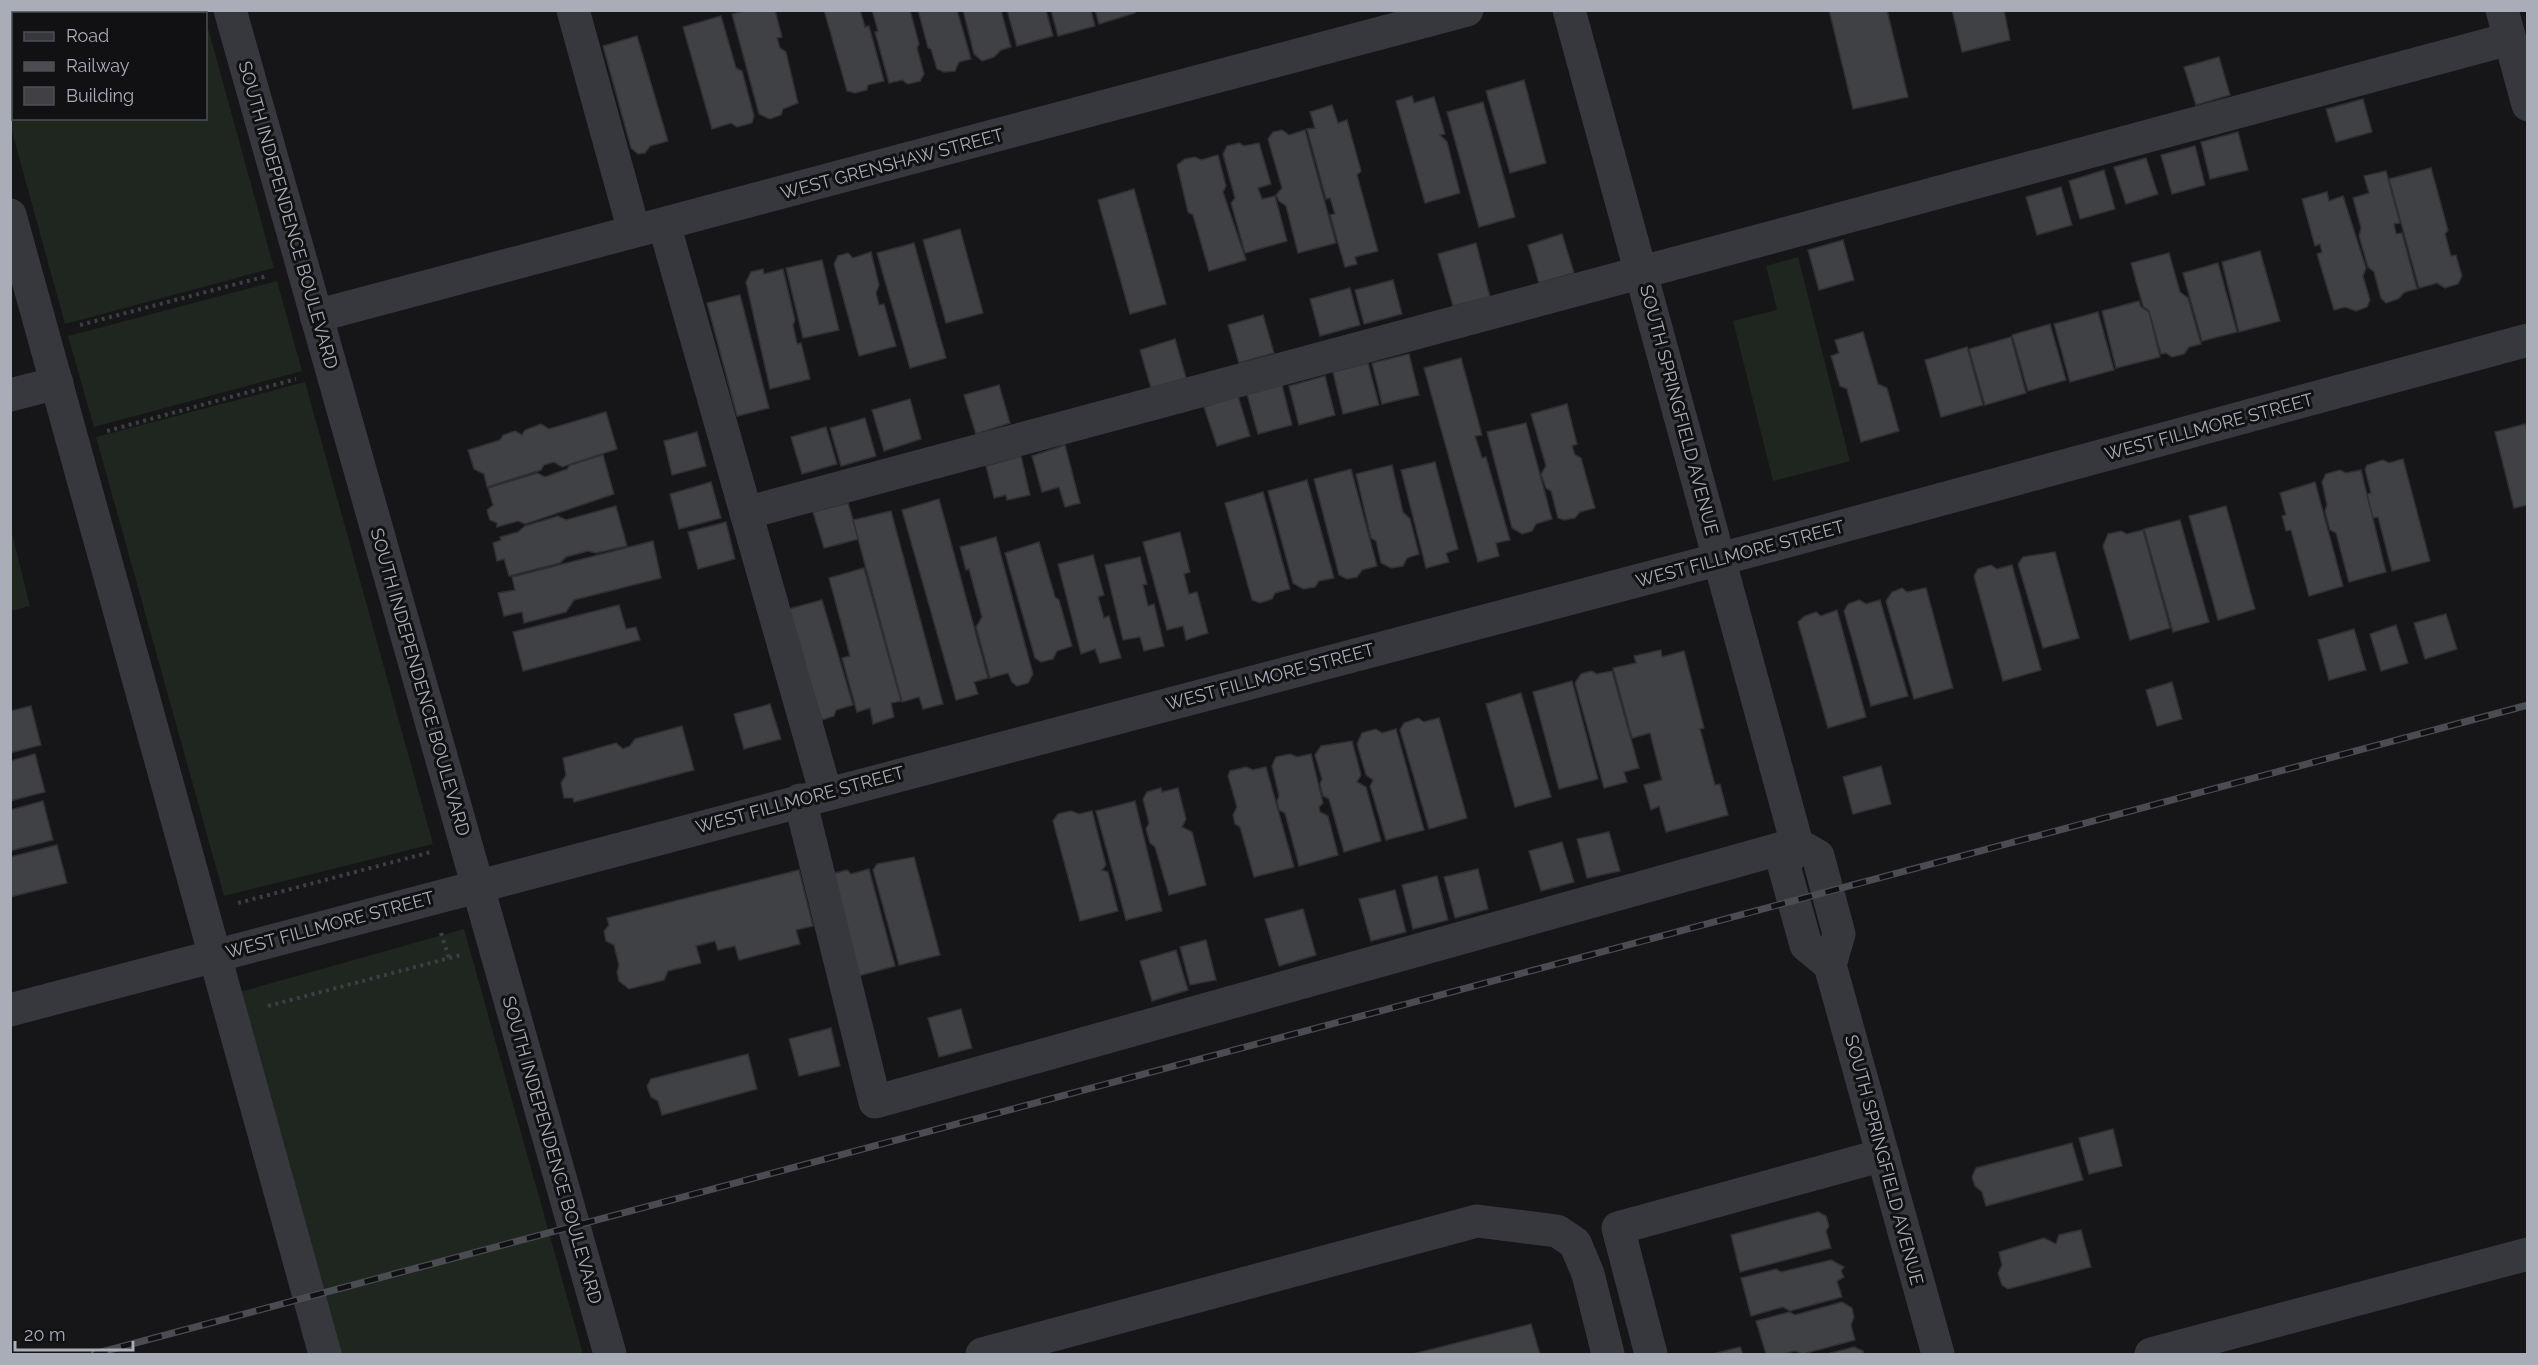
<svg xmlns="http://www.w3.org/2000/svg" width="2538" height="1365" font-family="Raleway,sans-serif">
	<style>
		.grass { fill: #1e261f }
		.building { fill: #404145; stroke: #303034; stroke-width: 1.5 }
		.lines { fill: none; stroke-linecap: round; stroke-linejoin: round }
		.path { stroke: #3d3f44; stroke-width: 4; stroke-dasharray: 3 4.5; stroke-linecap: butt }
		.minor { stroke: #37383d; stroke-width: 33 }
		.rail-casing { stroke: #4a4c52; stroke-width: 7 }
		.rail { stroke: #111113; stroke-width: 4.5; stroke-dasharray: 14; stroke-linecap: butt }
		.labels { text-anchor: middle; stroke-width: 6; stroke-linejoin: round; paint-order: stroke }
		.street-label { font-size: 18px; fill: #a8adb8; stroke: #111113 }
	</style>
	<rect width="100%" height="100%" fill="#161618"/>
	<g class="grass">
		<polygon points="10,11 203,11 203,13 14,14 14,118 206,118 206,21 274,268 65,324 11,128"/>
		<polygon points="1798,257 1850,461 1773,481 1733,321 1777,310 1766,266"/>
		<polygon points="277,281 302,371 94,427 68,336"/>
		<polygon points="305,382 433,844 224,896 96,437"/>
		<polygon points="11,529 30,606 11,611 10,611"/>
		<polygon points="464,929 583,1354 337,1354 236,993"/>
	</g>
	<g class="building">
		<polygon points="747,10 775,10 782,37 777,38 780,48 786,52 798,103 783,109 781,115 770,119 759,114 732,14"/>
		<polygon points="824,10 860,10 865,27 869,26 884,81 868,85 867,90 855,93 847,91"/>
		<polygon points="872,10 910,10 919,44 917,48 924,74 920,81 908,84 902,80 889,83 875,32 878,31"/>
		<polygon points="918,10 957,10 971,59 959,62 955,71 944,72 937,69 931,49 928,48"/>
		<polygon points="963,10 1001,10 1011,47 1001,50 994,57 982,61 974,54"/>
		<polygon points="1007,10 1046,10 1053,36 1017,46"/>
		<polygon points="1051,10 1091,10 1095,26 1058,36"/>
		<polygon points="1095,10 1135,10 1135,13 1099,24"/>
		<polygon points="1829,10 1887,10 1908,97 1853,109"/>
		<polygon points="1952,10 2004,10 2010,40 1962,52"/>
		<polygon points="721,16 736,68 742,71 754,116 752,123 737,127 731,123 712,129 683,27"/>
		<polygon points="637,36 668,141 650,146 645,153 638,154 631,148 603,46"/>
		<polygon points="2219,57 2230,95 2196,105 2184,67"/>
		<polygon points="1524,80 1546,163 1510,173 1486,91"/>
		<polygon points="1412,96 1414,103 1434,97 1445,134 1440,135 1447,142 1460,193 1425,203 1396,101"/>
		<polygon points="2363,99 2372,132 2336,142 2326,109"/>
		<polygon points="1483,102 1515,217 1479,227 1447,112"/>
		<polygon points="1332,105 1338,123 1347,120 1361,171 1357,175 1378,251 1355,257 1357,264 1345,267 1330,215 1335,214 1330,198 1326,199 1307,129 1315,128 1310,112"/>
		<polygon points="1282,130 1289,135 1305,130 1336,243 1298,253 1286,206 1279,201 1276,195 1282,188 1268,139 1273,132"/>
		<polygon points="2238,132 2248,170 2210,179 2201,142"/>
		<polygon points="1239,143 1244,146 1259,143 1271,184 1258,188 1262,199 1275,196 1287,241 1245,253 1231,203 1235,198 1223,154 1227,146"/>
		<polygon points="2195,146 2205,185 2172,194 2161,155"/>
		<polygon points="1218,155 1226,186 1223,192 1246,260 1209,271 1193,215 1188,212 1177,165 1185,159 1195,157 1201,160"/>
		<polygon points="2146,158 2158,194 2126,204 2114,167"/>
		<polygon points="2431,168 2448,230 2445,234 2451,256 2456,255 2462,276 2458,284 2445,288 2437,283 2419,288 2389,179"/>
		<polygon points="2104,170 2115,209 2080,219 2069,181"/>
		<polygon points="2386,171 2400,223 2394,224 2396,234 2402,233 2417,289 2405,292 2398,299 2386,303 2381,298 2374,272 2368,267 2359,236 2361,228 2353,198 2369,193 2364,176"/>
		<polygon points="2061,187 2072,225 2037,235 2026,197"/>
		<polygon points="1134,189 1166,304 1130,314 1098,200"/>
		<polygon points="2327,192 2329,201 2343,196 2366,268 2363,276 2370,300 2367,307 2356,311 2345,307 2334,310 2317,254 2322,252 2320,244 2315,246 2302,199"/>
		<polygon points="960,229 983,313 946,323 923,240"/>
		<polygon points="1562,234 1574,273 1539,283 1528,245"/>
		<polygon points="1843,240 1854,280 1819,290 1808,250"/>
		<polygon points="914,243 946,358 910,368 877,253"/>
		<polygon points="1476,243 1490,297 1453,306 1438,254"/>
		<polygon points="2260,251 2280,321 2239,332 2222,262"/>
		<polygon points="871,252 879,285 876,293 879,305 884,304 896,346 859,356 834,264 838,256 848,253 853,258"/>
		<polygon points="2169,253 2180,292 2188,298 2201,344 2189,347 2184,354 2172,357 2166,353 2161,354 2149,311 2143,306 2131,263"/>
		<polygon points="822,260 839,330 803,338 786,268"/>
		<polygon points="2218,263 2237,332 2202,341 2183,273"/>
		<polygon points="763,269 764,274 783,269 795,320 793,325 797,344 801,343 810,379 770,389 746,282 751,272"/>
		<polygon points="1393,280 1402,314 1364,324 1355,290"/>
		<polygon points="1350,288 1360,325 1320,336 1310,299"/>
		<polygon points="740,295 769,408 737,416 707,303"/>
		<polygon points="2139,301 2141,307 2149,312 2160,357 2116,368 2102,311"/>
		<polygon points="2098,312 2114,370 2070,382 2054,324"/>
		<polygon points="1263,315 1274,353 1239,363 1228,325"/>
		<polygon points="2050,324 2066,380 2028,391 2012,335"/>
		<polygon points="1863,332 1878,384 1887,388 1899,431 1861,442 1847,389 1840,386 1831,356 1839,353 1835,340"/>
		<polygon points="2011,337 2026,393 1985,405 1969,349"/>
		<polygon points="1175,339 1186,378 1151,388 1140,350"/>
		<polygon points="1967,347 1983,405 1941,417 1925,360"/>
		<polygon points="1409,354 1419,395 1382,404 1372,363"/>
		<polygon points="1461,358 1482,435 1475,436 1482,458 1486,457 1510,540 1496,543 1499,556 1478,562 1424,368"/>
		<polygon points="1368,363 1379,405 1343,414 1333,372"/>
		<polygon points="1325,376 1335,415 1299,425 1289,386"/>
		<polygon points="999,385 1010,423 976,434 964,395"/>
		<polygon points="1282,385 1292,425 1258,434 1247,394"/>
		<polygon points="1238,396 1250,436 1217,446 1204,407"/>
		<polygon points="910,399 921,439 884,451 872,410"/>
		<polygon points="1567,404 1577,444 1572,446 1575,455 1581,458 1595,508 1580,512 1575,518 1564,520 1558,518 1551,491 1546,488 1541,474 1546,466 1531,414"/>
		<polygon points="606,412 617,449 562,467 554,462 544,465 541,470 487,487 484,474 474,469 468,450 500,440 503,435 515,431 522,435 525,430 541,424 549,429"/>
		<polygon points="865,418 876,456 841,466 830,428"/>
		<polygon points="1526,423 1552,519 1536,524 1532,531 1522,534 1512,528 1487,432"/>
		<polygon points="2525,424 2528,435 2528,505 2514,508 2495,432"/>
		<polygon points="826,427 837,464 802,474 791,437"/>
		<polygon points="697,432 706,466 672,475 664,441"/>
		<polygon points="1065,445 1080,503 1065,507 1059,487 1042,492 1032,456"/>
		<polygon points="603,455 614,494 525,524 518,521 497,527 497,523 490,520 487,510 493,505 488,488 537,473 545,477 567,469 570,465"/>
		<polygon points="1021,456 1030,495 1007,500 1006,495 994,498 986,466"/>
		<polygon points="2403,459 2430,561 2392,571 2378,517 2373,518 2367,494 2371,493 2365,469 2367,465 2383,460 2389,463"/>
		<polygon points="1435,462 1458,549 1446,553 1449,562 1426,568 1401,470"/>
		<polygon points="1392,465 1403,512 1410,519 1419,554 1407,558 1403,566 1391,568 1381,563 1376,541 1371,538 1356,474"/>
		<polygon points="1351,469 1377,566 1362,570 1357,577 1347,579 1339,575 1314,479"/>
		<polygon points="2340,470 2346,473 2361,470 2386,572 2349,582 2336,533 2330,530 2325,511 2327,505 2322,482 2326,474"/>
		<polygon points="1307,480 1334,578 1319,581 1315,587 1303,589 1293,583 1268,491"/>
		<polygon points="711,482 721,518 679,529 670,494"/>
		<polygon points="2315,482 2343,586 2309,596 2291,530 2286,531 2282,516 2286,515 2280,493"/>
		<polygon points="1263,492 1290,589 1275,593 1272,599 1260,603 1252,600 1225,503"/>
		<polygon points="939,499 988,678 974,682 978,694 956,700 902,510"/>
		<polygon points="848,503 859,539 824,548 813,512"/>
		<polygon points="616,506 627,546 596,553 588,551 566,557 560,563 509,576 504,559 497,561 493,543 501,540 500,537 518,532 525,526 558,516 566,520"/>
		<polygon points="2226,506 2255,609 2218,620 2189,516"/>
		<polygon points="891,511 943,704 923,709 919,697 902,702 853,520"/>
		<polygon points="2180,520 2209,622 2173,632 2144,529"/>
		<polygon points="726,522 735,559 698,569 688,532"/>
		<polygon points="2143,530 2170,628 2130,640 2103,546 2108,534 2121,531 2127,534"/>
		<polygon points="1180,532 1190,572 1184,574 1189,594 1197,592 1208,633 1186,640 1183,626 1167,630 1143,542"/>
		<polygon points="996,537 1033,674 1028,683 1017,686 1012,682 1008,673 990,678 976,627 982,617 969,569 966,570 960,547"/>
		<polygon points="653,541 661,578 574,600 566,612 524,623 522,612 504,616 498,593 515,590 512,577"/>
		<polygon points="1039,542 1055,597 1059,600 1072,646 1057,651 1053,659 1041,662 1035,658 1005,553"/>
		<polygon points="2055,552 2079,638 2043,648 2018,564 2023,557"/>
		<polygon points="1093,555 1104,595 1098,597 1104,618 1109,616 1121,658 1100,663 1095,649 1081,654 1058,564"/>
		<polygon points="1140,557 1147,584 1143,585 1148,606 1154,604 1164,646 1144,651 1140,637 1123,640 1105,565"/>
		<polygon points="1991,565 1997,569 2012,565 2041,670 2003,681 1974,576 1978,569"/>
		<polygon points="864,568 901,701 891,703 894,717 873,724 870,708 857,712 842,658 850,656 829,578"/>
		<polygon points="1902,588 1907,592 1926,588 1953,688 1914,699 1886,601 1892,592"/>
		<polygon points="822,600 853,705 836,710 834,716 822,720 785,610"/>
		<polygon points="1859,600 1866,604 1880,600 1908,696 1871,706 1844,611 1848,604"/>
		<polygon points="619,605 626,629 636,627 640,640 523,671 513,632"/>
		<polygon points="1837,610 1866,717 1828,728 1798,622 1805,616 1816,612 1821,616"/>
		<polygon points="2446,614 2457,649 2425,659 2414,623"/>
		<polygon points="2396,625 2408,663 2381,671 2370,634"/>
		<polygon points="2354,629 2366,670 2329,680 2318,640"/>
		<polygon points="1661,650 1662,657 1684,651 1704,728 1700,729 1715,785 1720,784 1728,815 1666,832 1659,806 1651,810 1644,785 1662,780 1650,733 1632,738 1613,668 1636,663 1634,656"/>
		<polygon points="1591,671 1597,674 1612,671 1639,768 1624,772 1627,782 1604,788 1575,683 1581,674"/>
		<polygon points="1572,681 1598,779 1559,789 1533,692"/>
		<polygon points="2172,682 2182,719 2157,726 2146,690"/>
		<polygon points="1521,693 1551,797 1515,807 1486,704"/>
		<polygon points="770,704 781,739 744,749 734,714"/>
		<polygon points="31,706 41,745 10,753 10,711"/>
		<polygon points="1418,718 1424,722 1439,718 1467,818 1429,829 1400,730 1404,723"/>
		<polygon points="682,726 694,770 574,802 573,798 564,798 561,783 566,775 563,758 616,743 623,749 630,746 635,739"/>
		<polygon points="1376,729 1382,733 1396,729 1424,830 1386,840 1370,786 1373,780 1366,775 1357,744 1362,733"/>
		<polygon points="1352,741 1361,775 1357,782 1366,787 1381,841 1344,852 1329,799 1323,796 1320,784 1322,779 1315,755 1321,746"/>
		<polygon points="35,754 45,792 10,801 10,761"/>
		<polygon points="1290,754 1297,757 1311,754 1323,803 1319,807 1320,812 1328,816 1338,855 1299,866 1285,813 1279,810 1277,801 1279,796 1272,766 1276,757"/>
		<polygon points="1881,766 1891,804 1853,814 1843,777"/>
		<polygon points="1246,767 1253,770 1266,767 1294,867 1254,877 1240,827 1235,824 1233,815 1237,807 1228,776 1230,771"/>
		<polygon points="1161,788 1162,792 1178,788 1186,819 1182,827 1192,832 1206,885 1169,895 1155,847 1150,843 1146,829 1149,823 1143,799 1147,792"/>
		<polygon points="43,801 53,840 10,851 10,810"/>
		<polygon points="1135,801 1162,911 1126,920 1096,811"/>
		<polygon points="1071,811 1079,814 1092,811 1106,865 1102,870 1108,872 1118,911 1080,921 1053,821 1058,814"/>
		<polygon points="1609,832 1620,871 1587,878 1577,839"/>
		<polygon points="1562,842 1574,882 1541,891 1529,851"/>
		<polygon points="57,845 67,883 10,897 10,857"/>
		<polygon points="914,857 940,955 899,965 873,870 877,864"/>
		<polygon points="869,869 895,966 858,976 830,880 835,873 847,870 851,874"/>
		<polygon points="1478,869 1488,909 1455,918 1444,877"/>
		<polygon points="799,870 813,926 796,930 800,944 739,960 735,946 718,950 715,941 696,946 701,963 668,971 664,980 629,989 619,981 617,972 619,965 614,945 606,941 604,931 609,925 607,918"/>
		<polygon points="1437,876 1448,920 1413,929 1402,885"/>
		<polygon points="1395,890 1406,932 1371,941 1359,899"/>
		<polygon points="1303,909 1316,955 1279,966 1265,919"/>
		<polygon points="1206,940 1216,980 1190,985 1180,947"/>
		<polygon points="1176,950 1188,990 1152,1001 1140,961"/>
		<polygon points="961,1009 972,1048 939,1057 928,1018"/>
		<polygon points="831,1028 840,1066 799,1076 789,1039"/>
		<polygon points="748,1054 757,1089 662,1115 658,1101 651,1097 647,1086 651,1079"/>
		<polygon points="2113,1129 2122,1166 2089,1174 2079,1138"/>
		<polygon points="2072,1143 2083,1180 1986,1206 1982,1192 1975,1186 1972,1177 1976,1168"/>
		<polygon points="1818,1212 1826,1216 1829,1226 1826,1231 1831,1248 1740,1272 1731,1235"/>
		<polygon points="2081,1230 2091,1267 2008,1289 2002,1285 1998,1273 2002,1265 1999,1252 2044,1238 2056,1244 2059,1235"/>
		<polygon points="1831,1260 1844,1267 1841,1271 1844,1277 1837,1281 1842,1297 1790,1311 1783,1307 1751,1316 1741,1278 1776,1269 1781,1272"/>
		<polygon points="1842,1302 1852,1308 1854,1317 1851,1325 1855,1340 1803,1354 1795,1351 1783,1354 1766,1354 1756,1321 1789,1312 1795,1315"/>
		<polygon points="1531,1324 1540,1354 1413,1354"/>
		<polygon points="1740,1347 1743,1354 1713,1354"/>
		<polygon points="1854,1347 1863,1351 1864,1354 1827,1354"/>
	</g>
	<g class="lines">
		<g class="path">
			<polyline points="80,325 267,276"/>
			<polyline points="107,431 296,379"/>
			<polyline points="238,903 431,852"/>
			<polyline points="441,933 449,958"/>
			<polyline points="268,1006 461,955"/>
		</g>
		<g class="minor">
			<polyline points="230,10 610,1354"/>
			<polyline points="573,10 634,231"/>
			<polyline points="1569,10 1797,844 1818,856 1839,934 1830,965 1938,1354"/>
			<polyline points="2502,10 2528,105"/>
			<polyline points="10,215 325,1354"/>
			<polyline points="664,224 826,794"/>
			<polyline points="316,316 1467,10"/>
			<polyline points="10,395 57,383"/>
			<polyline points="746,513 2509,39"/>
			<polyline points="800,800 875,1102 1797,844"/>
			<polyline points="1797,844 1784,866 1806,945 1830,965"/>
			<polyline points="10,1010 1773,545 2528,340"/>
			<polyline points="982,1354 1477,1221 1557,1231 1575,1243 1588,1274 1608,1354"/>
			<polyline points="1651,1354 1618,1228 1883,1155"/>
			<polyline points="2151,1354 2528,1254"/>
		</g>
		<defs>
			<polyline id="rail" points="94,1354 2528,705"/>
		</defs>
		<use href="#rail" class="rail-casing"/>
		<use href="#rail" class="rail"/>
	</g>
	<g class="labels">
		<g class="street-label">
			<text transform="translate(892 164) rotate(-15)" y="6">WEST GRENSHAW STREET</text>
			<text transform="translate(288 215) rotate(74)" y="6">SOUTH INDEPENDENCE BOULEVARD</text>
			<text transform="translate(1679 410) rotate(75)" y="6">SOUTH SPRINGFIELD AVENUE</text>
			<text transform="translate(2209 427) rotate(-15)" y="6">WEST FILLMORE STREET</text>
			<text transform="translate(1740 554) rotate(-15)" y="6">WEST FILLMORE STREET</text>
			<text transform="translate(1270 677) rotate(-15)" y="6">WEST FILLMORE STREET</text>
			<text transform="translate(420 682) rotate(74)" y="6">SOUTH INDEPENDENCE BOULEVARD</text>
			<text transform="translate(800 800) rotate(-15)" y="6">WEST FILLMORE STREET</text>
			<text transform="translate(330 925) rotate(-15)" y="6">WEST FILLMORE STREET</text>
			<text transform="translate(552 1150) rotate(74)" y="6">SOUTH INDEPENDENCE BOULEVARD</text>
			<text transform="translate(1884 1160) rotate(75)" y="6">SOUTH SPRINGFIELD AVENUE</text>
		</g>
	</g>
	<rect width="2538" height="1365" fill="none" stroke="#a8adb8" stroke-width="24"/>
	<rect x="12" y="12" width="195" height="108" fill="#111113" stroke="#4d4f55" stroke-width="1.5"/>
	<rect x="24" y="32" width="30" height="9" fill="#37383d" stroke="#4d4f55" stroke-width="1.5"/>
	<text x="66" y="42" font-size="18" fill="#a8adb8">Road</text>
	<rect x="24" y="62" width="30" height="9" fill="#4a4c52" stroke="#4d4f55" stroke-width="1.5"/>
	<text x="66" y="72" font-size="18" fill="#a8adb8">Railway</text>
	<rect x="24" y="87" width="30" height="18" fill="#404145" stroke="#4d4f55" stroke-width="1.5"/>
	<text x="66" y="102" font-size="18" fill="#a8adb8">Building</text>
	<path d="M15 1341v9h118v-9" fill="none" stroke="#a8adb8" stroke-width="3"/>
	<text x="24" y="1341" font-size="18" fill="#a8adb8" stroke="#111113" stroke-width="4.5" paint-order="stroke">20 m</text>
</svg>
